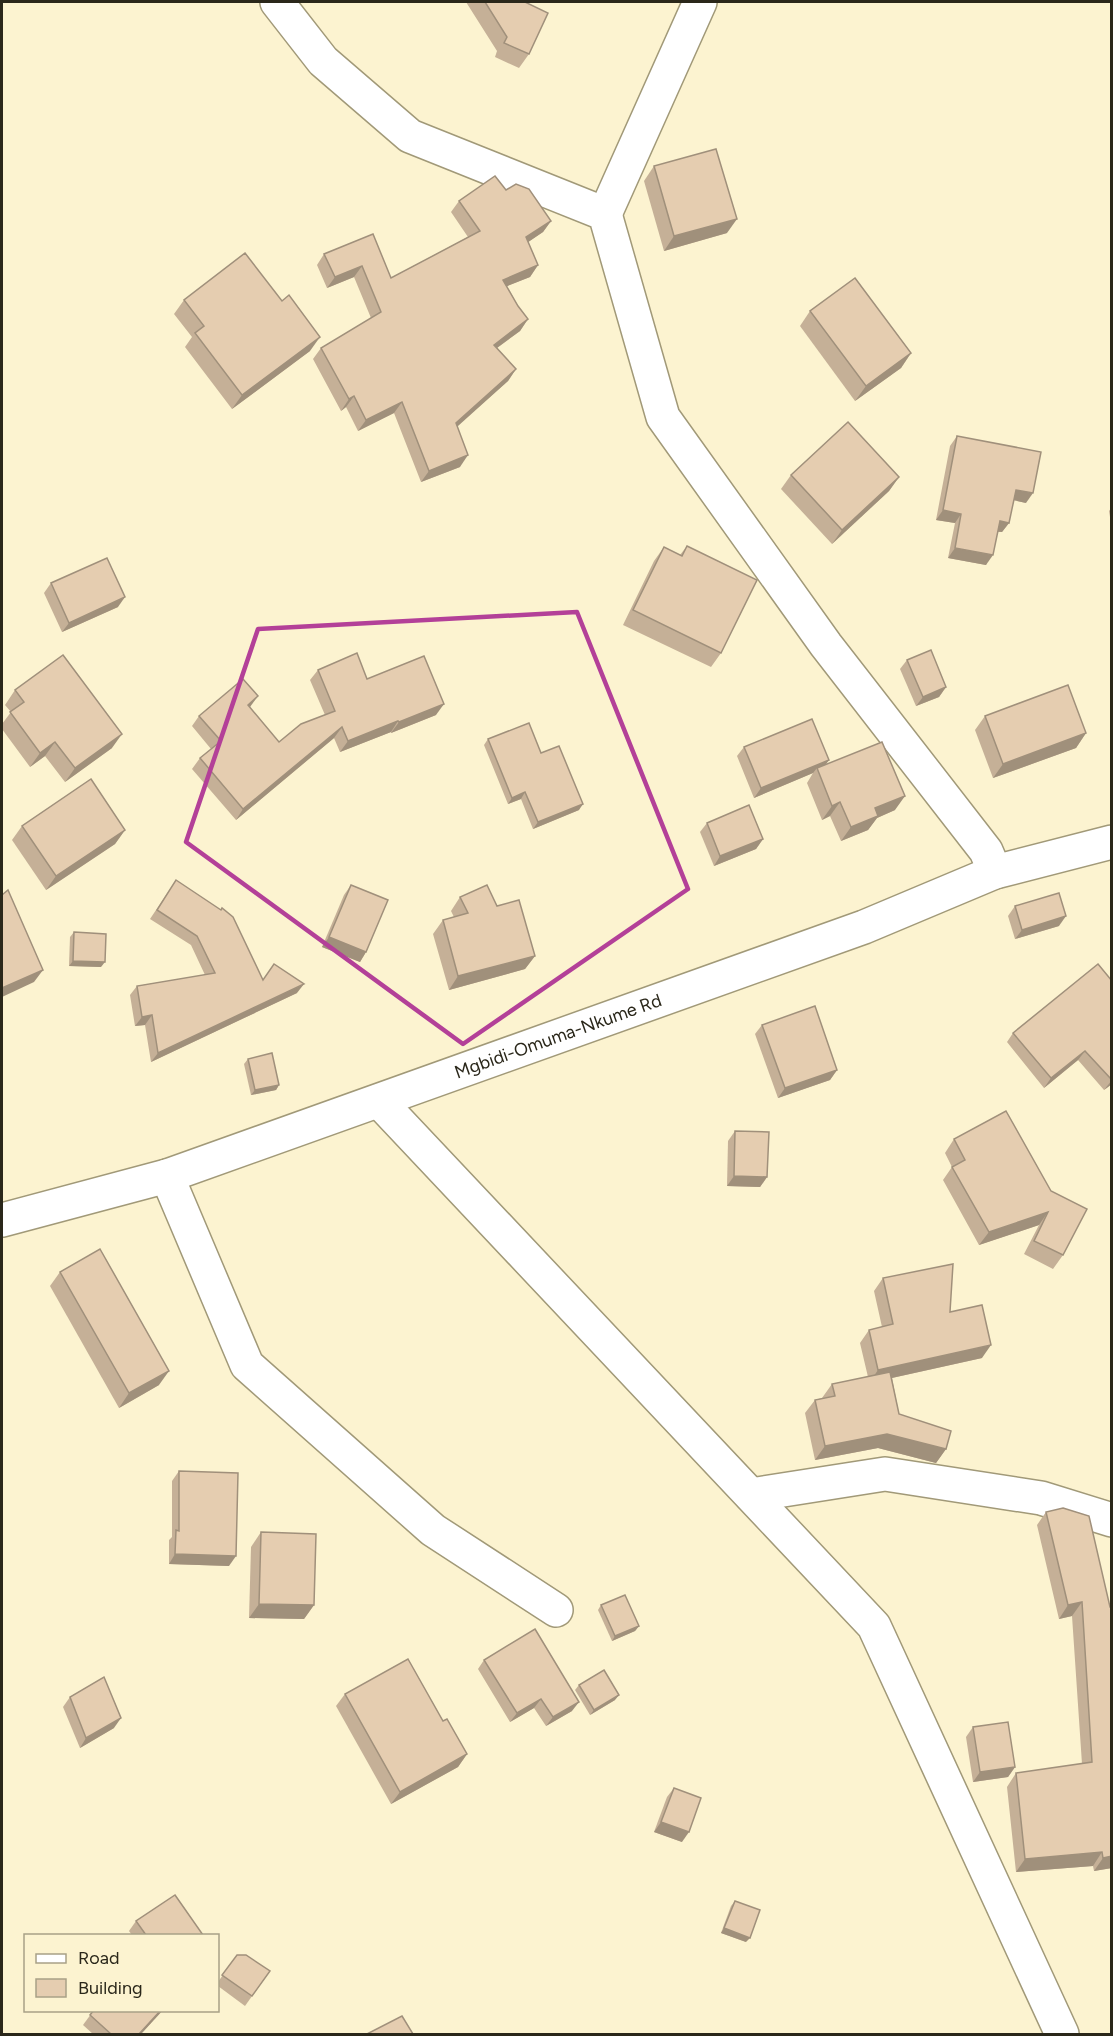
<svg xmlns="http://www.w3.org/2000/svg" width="1113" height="2036" font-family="Figtree,sans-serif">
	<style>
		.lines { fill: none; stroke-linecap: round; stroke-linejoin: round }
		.street-casing { stroke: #a19978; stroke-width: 36 }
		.secondary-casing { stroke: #a19978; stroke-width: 36 }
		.street { stroke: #fff; stroke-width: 33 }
		.secondary { stroke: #fff; stroke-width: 33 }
		.wall { fill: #c5b097 }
		.shaded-wall { fill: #a0907b }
		.building { fill: #e5cdb0; stroke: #a0907b; stroke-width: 1.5 }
		.marked { fill: none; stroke: #b34098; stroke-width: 4.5; stroke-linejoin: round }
		.labels { text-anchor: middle; stroke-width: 4.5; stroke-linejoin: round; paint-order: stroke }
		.street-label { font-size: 18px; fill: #2a271a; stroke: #fcf3d0 }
	</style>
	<rect width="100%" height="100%" fill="#fcf3d0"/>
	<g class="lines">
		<defs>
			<g id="street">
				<polyline points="277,2 323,61 410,136 605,214 663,417 826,645 986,851 995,872"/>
				<polyline points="605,214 700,2"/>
				<polyline points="379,1101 874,1626 1062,2034"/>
				<polyline points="167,1176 247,1365 433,1530 556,1610"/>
				<polyline points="751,1495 885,1474 1041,1498 1112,1520"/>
			</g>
			<g id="secondary">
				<path id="s1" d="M 2,1220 L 167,1176 L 864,927 L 995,872 L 1112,842"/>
			</g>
		</defs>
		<use href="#street" class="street-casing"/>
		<use href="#secondary" class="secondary-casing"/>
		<use href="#street" class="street"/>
		<use href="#secondary" class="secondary"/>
	</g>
	<g class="wall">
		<polygon points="466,2 525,2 529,54 519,68 495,57 497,51"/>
		<polygon points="654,166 727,233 664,251 644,181"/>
		<polygon points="506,190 551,221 543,232 528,242 538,265 530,277 507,286 518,306 528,319 520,331 497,348 516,369 508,381 457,426 460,467 421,482 394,413 358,431 346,407 341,411 313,359 321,348 371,318 354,277 327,288 317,265 324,254 373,234 391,278 468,237 451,212 459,201"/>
		<polygon points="184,300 282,301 310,351 232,409 185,347 192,337 174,314"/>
		<polygon points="810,311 911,353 901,368 855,401 800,326"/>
		<polygon points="957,436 1026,503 1013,500 1009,523 1002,532 998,532 986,565 948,558 955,523 936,520 950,446"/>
		<polygon points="791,475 899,477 889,491 832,544 781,489"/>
		<polygon points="1112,507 1112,529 1109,511"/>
		<polygon points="687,546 721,653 711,667 623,625 654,561 664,547 680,555"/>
		<polygon points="51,583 118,607 62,632 44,593"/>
		<polygon points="907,660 946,687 939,697 916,706 900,669"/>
		<polygon points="318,670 367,679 436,715 391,733 391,732 340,752 334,738 236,820 192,769 200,758 211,749 192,726 199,716 250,708 279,742 325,715 310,680"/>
		<polygon points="15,690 112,748 65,782 45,756 30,767 2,729 2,724 11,712 5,705"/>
		<polygon points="985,716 1086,733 1076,748 993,778 975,730"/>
		<polygon points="488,739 541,753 579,810 533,829 521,799 508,804 484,745"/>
		<polygon points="744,747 826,765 895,810 877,818 868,830 841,841 830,816 822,820 807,783 813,773 754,798 737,756"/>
		<polygon points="707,823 763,839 756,849 714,866 700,832"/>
		<polygon points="22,826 125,830 115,844 46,890 12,840"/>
		<polygon points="176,880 263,980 297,993 151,1062 145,1025 135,1026 130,995 137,986 205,975 191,945 150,919"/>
		<polygon points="351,885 366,952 360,962 322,947 344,895"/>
		<polygon points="460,897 497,906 535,956 525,969 449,990 433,934 443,920 454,917 451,911"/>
		<polygon points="1015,906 1059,926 1015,939 1008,916"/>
		<polygon points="74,932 101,967 69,966 70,937"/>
		<polygon points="1112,981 1112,1084 1104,1090 1078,1060 1044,1088 1007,1042 1013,1033"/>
		<polygon points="762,1025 837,1070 830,1080 778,1098 755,1034"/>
		<polygon points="248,1059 279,1085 276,1090 251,1095 244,1064"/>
		<polygon points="1006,1111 1063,1255 1053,1269 1024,1254 1039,1225 979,1245 943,1180 952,1167 945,1153 954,1139"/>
		<polygon points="735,1131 767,1177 760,1187 727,1186 728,1141"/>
		<polygon points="60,1272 159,1385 119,1408 50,1286"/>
		<polygon points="883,1278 950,1312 982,1358 892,1378 899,1414 946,1449 936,1463 878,1448 815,1460 805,1413 815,1400 822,1398 832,1384 868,1377 860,1343 869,1330 882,1327 874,1291"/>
		<polygon points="179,1471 229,1566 169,1564 169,1540 172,1537 172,1481"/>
		<polygon points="1046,1512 1110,1607 1112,1607 1112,1868 1094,1871 1093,1866 1016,1872 1007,1787 1016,1773 1082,1764 1072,1616 1059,1619 1037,1525"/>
		<polygon points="261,1532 314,1605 304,1619 249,1618 251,1547"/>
		<polygon points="601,1605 639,1626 635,1631 612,1641 598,1610"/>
		<polygon points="484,1660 572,1711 546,1726 534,1708 510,1722 478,1669"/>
		<polygon points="579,1685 615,1700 590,1715 575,1690"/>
		<polygon points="345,1694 443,1721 467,1754 458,1767 391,1804 336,1706"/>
		<polygon points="70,1697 114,1728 80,1748 63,1707"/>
		<polygon points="973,1727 1015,1767 1008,1777 973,1782 966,1737"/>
		<polygon points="674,1788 682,1842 654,1832 667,1797"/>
		<polygon points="735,1901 746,1942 721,1933 731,1906"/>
		<polygon points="136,1921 203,1935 132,1935 129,1931"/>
		<polygon points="237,1955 270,1971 245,2006 218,1986 218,1982"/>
		<polygon points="94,2010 163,2010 141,2034 93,2034 83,2025"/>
	</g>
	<g class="shaded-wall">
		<polygon points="737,219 727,233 664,251 674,236"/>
		<polygon points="551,221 543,232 518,249 526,237"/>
		<polygon points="538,265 530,277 495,291 503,280"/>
		<polygon points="362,266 354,277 327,288 335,277"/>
		<polygon points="528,319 520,331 486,356 494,345"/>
		<polygon points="320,337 310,351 232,409 242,395"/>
		<polygon points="911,353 901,368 855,401 866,386"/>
		<polygon points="516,369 508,381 448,435 456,423"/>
		<polygon points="354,396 346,407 341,411 349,399"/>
		<polygon points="402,402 394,413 358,431 366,420"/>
		<polygon points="468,455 460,467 421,482 429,471"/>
		<polygon points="899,477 889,491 832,544 842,530"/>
		<polygon points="1016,490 1033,493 1026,503 1009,499"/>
		<polygon points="943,510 961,514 955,523 936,520"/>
		<polygon points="1000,521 1009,523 1002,532 993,531"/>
		<polygon points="955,548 993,555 986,565 948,558"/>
		<polygon points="125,597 118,607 62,632 69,623"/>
		<polygon points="946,687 939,697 916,706 923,697"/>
		<polygon points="258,696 250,707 240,716 248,705"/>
		<polygon points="444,704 436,715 391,733 399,722"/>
		<polygon points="398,721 391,732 340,752 348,741"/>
		<polygon points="342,727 334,738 236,820 243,809"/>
		<polygon points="1086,733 1076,748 993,778 1003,764"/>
		<polygon points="122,734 112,748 65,782 75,768"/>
		<polygon points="55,742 45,756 30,767 40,753"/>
		<polygon points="829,760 822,770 817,768 813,773 754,798 761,788"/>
		<polygon points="525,792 521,799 508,804 512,798"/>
		<polygon points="905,796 895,810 877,818 868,830 841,841 851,827 875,808"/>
		<polygon points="840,802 830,816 822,820 832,806"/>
		<polygon points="583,804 579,810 533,829 538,822"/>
		<polygon points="125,830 115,844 46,890 56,876"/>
		<polygon points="763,839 756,849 714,866 720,856"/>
		<polygon points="1066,916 1059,926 1015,939 1022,930"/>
		<polygon points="329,937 366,952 360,962 322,947"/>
		<polygon points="535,956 525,969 449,990 458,976"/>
		<polygon points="73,961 105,962 101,967 69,966"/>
		<polygon points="43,970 34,982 2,997 2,988"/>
		<polygon points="304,984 297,993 151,1062 158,1053"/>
		<polygon points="152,1015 145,1025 135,1026 142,1017"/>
		<polygon points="1085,1051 1078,1060 1044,1088 1051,1078"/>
		<polygon points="837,1070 830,1080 778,1098 785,1088"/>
		<polygon points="1112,1080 1112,1084 1104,1090"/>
		<polygon points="279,1085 276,1090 251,1095 255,1090"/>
		<polygon points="734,1176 767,1177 760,1187 727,1186"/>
		<polygon points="1048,1212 1039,1225 979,1245 989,1232"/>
		<polygon points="991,1345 982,1358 869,1383 878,1370"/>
		<polygon points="169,1371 159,1385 119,1408 129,1393"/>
		<polygon points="887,1434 946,1449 936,1463 878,1448 815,1460 825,1446"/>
		<polygon points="175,1554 236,1556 229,1566 169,1564"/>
		<polygon points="1082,1602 1072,1616 1059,1619 1068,1605"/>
		<polygon points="259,1604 314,1605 304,1619 249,1618"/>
		<polygon points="639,1626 635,1631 612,1641 615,1636"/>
		<polygon points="619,1695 615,1700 590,1715 594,1710"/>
		<polygon points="541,1699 534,1708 510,1722 517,1713"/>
		<polygon points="579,1702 572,1711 546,1726 553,1717"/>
		<polygon points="121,1718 114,1728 80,1748 86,1738"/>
		<polygon points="467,1754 458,1767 391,1804 400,1792"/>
		<polygon points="1015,1767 1008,1777 973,1782 980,1772"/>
		<polygon points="661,1822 689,1832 682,1842 654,1832"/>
		<polygon points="1102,1852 1093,1866 1016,1872 1025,1859"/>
		<polygon points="1112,1856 1112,1868 1094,1871 1103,1858"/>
		<polygon points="724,1928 750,1938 746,1942 721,1933"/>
		<polygon points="161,2010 163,2010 141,2034 139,2034"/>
	</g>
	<g class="building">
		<polygon points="485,2 525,2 548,13 529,54 504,43 507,37"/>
		<polygon points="716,149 737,219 674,236 654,166"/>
		<polygon points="495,176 506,190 516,184 529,189 551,221 526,237 538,265 503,280 518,306 528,319 494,345 516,369 456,423 468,455 429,471 402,402 366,420 354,396 349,399 321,348 381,312 362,266 335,277 324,254 373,234 391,278 480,231 459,201"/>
		<polygon points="245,253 282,301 289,295 320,337 242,395 195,333 204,326 184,300"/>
		<polygon points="855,278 911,353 866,386 810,311"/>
		<polygon points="848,422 899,477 842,530 791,475"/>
		<polygon points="957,436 1041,452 1033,493 1016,490 1009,523 1000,521 993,555 955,548 961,514 943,510"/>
		<polygon points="687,546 757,580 721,653 633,610 664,547 682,556"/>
		<polygon points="107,558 125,597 69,623 51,583"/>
		<polygon points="931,650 946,687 923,697 907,660"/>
		<polygon points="357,653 367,679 424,656 444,704 399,722 398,721 348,741 342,727 243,809 200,758 221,741 199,716 243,679 258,696 248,705 279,742 301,724 335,711 318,670"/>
		<polygon points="63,655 122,734 75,768 55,742 40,753 10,712 24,702 15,690"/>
		<polygon points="1068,685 1086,733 1003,764 985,716"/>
		<polygon points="812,719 829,760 761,788 744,747"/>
		<polygon points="529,723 541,753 559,746 583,804 538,822 525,792 512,798 488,739"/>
		<polygon points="882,742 905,796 875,808 878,816 851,827 840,802 832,806 817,768"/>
		<polygon points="91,779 125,830 56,876 22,826"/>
		<polygon points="749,805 763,839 720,856 707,823"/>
		<polygon points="176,880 221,910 222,908 233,917 263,980 274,964 304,984 158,1053 152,1015 142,1017 137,986 215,973 197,936 157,910"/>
		<polygon points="351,885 388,900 366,952 329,937"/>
		<polygon points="487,885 497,906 519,900 535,956 458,976 443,920 468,913 460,897"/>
		<polygon points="8,890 43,970 2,988 2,895"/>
		<polygon points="1059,893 1066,916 1022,930 1015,906"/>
		<polygon points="74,932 106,934 105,962 73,961"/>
		<polygon points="1098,964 1112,981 1112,1080 1085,1051 1051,1078 1013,1033"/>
		<polygon points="815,1006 837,1070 785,1088 762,1025"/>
		<polygon points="272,1053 279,1085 255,1090 248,1059"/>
		<polygon points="1006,1111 1051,1191 1087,1209 1063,1255 1034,1241 1048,1212 989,1232 952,1167 965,1160 954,1139"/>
		<polygon points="735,1131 769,1132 767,1177 734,1176"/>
		<polygon points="100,1249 169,1371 129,1393 60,1272"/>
		<polygon points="953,1264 950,1312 982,1305 991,1345 878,1370 869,1330 893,1324 883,1278"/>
		<polygon points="890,1372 899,1414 951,1431 946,1449 887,1434 825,1446 815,1400 835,1396 832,1384"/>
		<polygon points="179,1471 238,1473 236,1556 175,1554 176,1530 179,1531"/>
		<polygon points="1063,1508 1089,1516 1110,1607 1112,1607 1112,1856 1103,1858 1102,1852 1025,1859 1016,1773 1092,1762 1082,1602 1068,1605 1046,1512"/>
		<polygon points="261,1532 316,1534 314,1605 259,1604"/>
		<polygon points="625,1595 639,1626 615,1636 601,1605"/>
		<polygon points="535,1629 579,1702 553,1717 541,1699 517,1713 484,1660"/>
		<polygon points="408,1659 443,1721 447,1719 467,1754 400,1792 345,1694"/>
		<polygon points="604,1670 619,1695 594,1710 579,1685"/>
		<polygon points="104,1677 121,1718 86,1738 70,1697"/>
		<polygon points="1008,1722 1015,1767 980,1772 973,1727"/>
		<polygon points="674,1788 701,1798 689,1832 661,1822"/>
		<polygon points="175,1895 203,1935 146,1935 136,1921"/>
		<polygon points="735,1901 760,1910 750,1938 724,1928"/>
		<polygon points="237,1955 246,1955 270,1971 252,1996 222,1975"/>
		<polygon points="94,2010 161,2010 139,2034 111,2034 90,2015"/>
		<polygon points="402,2016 413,2034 367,2034"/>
	</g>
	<path class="marked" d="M 577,612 L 688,889 L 463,1044 L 186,842 L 258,629 Z"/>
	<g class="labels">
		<g class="street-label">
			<text dy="6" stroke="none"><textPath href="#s1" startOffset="586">Mgbidi-Omuma-Nkume Rd</textPath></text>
		</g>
	</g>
	<rect width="1113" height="2036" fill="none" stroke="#2a271a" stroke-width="6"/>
	<rect x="24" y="1934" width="195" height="78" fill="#fcf3d0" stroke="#a8a187" stroke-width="1.5"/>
	<rect x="36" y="1954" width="30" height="9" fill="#ffffff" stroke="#a8a187" stroke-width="1.5"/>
	<text x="78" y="1964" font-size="18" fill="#2a271a">Road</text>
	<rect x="36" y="1979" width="30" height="18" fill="#e5cdb0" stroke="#a8a187" stroke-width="1.5"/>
	<text x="78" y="1994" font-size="18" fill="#2a271a">Building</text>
</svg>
